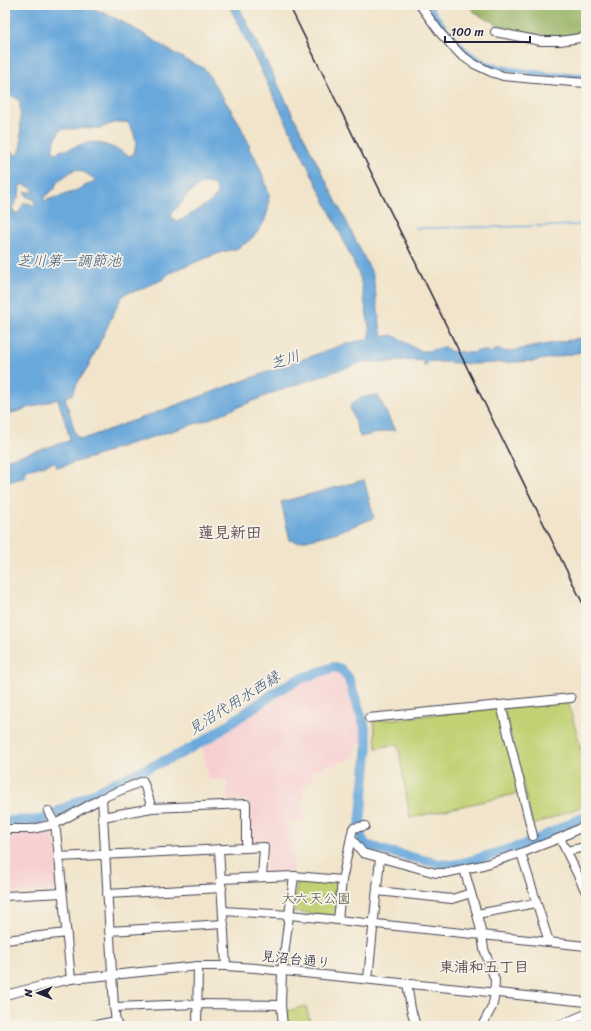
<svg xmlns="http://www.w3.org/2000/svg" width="591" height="1031" font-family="Sriracha,'Klee One',sans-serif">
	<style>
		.built { fill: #f7cfd1 }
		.green { fill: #c1d173; stroke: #727a57 }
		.forest { fill: #98b365; stroke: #5d6a50 }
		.water { fill: #69a8db; stroke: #46658b; fill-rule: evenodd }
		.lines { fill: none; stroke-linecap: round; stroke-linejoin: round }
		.stream { stroke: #69a8db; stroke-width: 1.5 }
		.canal { stroke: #69a8db; stroke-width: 6 }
		.river { stroke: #69a8db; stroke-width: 10 }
		.minor-casing { stroke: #413f50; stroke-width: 10 }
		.minor { stroke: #fff; stroke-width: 8 }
		.rail { stroke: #22223b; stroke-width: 1.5 }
		.labels { text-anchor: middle; stroke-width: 3.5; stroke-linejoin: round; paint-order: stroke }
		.park-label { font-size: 14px; fill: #52574c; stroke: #f7f3e8 }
		.street-label { font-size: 14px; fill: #22223b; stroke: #f7f3e8 }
		.water-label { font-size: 15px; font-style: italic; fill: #3e587b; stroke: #f7f3e8 }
		.neighbourhood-label { font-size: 15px; font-weight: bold; fill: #614c55; stroke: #f7f3e8 }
		.quarter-label { font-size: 16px; font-weight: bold; fill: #614c55; stroke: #f7f3e8 }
	</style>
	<rect width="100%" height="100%" fill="#f7f3e8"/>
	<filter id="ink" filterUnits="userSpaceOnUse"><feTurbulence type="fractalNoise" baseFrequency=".025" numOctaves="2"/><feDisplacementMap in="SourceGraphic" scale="8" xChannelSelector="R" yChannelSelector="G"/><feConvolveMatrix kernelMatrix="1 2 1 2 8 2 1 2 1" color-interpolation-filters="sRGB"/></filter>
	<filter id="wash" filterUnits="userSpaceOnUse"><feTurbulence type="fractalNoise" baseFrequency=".012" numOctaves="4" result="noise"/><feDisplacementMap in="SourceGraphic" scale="16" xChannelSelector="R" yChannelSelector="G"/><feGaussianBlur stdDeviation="0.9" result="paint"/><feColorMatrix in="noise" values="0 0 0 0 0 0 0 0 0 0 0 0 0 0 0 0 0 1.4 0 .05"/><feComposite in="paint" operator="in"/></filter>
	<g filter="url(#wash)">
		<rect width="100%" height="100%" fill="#f1e4ca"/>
		<g class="built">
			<polygon points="331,671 336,671 341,674 345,682 356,706 361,724 363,744 357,745 354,756 349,760 312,770 313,781 302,787 304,821 287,823 294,873 265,873 267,844 249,844 248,801 228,802 227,780 209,780 202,746 291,686"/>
			<polygon points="53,828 60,889 5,894 5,832"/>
		</g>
		<g class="green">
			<polygon points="568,701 586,768 586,805 533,825 504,707"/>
			<polygon points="498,708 520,793 410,818 398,744 376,748 374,721"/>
			<polygon points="298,878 337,882 340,884 336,916 293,912"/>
			<polygon points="306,1006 311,1026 289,1026 287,1011"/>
		</g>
		<polygon class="forest" points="467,5 586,5 586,33 559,38 542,34 520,33 499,25 478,15"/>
		<g class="water">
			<path d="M 5,5 L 86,5 L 121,21 L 152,39 L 172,52 L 190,62 L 204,68 L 238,121 L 249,144 L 249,149 L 255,157 L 265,181 L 269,195 L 268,210 L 264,222 L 256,234 L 246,243 L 236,249 L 222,252 L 178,269 L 168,274 L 164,279 L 139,290 L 125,293 L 120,300 L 88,367 L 79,380 L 72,395 L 65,397 L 76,436 L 83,439 L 342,345 L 369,339 L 370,332 L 360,277 L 337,226 L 229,5 L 238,5 L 373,275 L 381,331 L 384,337 L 391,335 C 396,337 401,339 405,342 C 412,346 416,351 425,351 C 432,351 437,348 444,347 L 450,351 L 473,353 L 475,351 L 487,351 L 492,353 L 494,350 L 501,350 L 506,352 L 586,337 L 586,351 L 535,361 L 472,364 L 427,361 L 426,366 L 424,366 L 424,361 L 405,360 L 390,362 L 363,362 L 275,392 L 204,421 L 113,449 L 102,454 L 57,468 L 55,462 L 24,471 L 26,477 L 5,483 L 5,460 L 69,441 L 70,438 L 58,399 L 5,415 L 5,147 L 16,155 L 19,153 L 21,149 L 20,104 L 19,100 L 5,92 ZM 117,122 L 127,122 C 134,130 138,142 134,153 L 130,156 L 127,155 L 119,150 L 106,145 L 95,142 L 85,143 L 67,150 L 61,150 L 57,153 L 54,152 L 52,149 L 56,138 L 60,130 L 65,129 L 99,128 ZM 75,169 C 82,170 89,175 94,179 L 95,181 L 73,192 L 44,201 L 43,200 C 45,195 51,191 55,189 L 56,184 L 58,181 ZM 203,183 C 207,183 211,183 215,186 C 224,197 203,206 196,211 C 189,215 183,221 174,221 C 167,212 177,209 182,203 C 183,201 183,199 185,197 C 188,193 198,187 203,183 ZM 21,184 L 30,187 L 35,191 L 34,192 L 25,192 L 27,197 L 34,199 L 35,203 L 33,205 L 28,203 L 24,203 L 19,212 L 16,214 L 14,213 L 12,208 L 19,196 L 20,186 Z"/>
			<path d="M 378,395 L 395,431 L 391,430 L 360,437 L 350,407 C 354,397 368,396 378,395 Z"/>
			<polygon points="364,480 374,518 338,532 298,542 290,540 281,502"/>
		</g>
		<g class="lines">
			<polyline class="stream" points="415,228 500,227 586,225"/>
			<polyline class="canal" points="428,5 449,34 468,53 480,61 490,66 505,69 549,75 586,76"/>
			<polyline class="river" points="5,821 38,820 46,818 118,781 182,753 209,738 282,688 297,680 334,667 341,669 348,677 364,724 368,745 360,824 360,833 362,839 366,845 382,850 440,864 452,865 463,863 527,844 586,816"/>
		</g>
	</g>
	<g filter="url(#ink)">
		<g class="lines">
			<defs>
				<g id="minor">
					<polyline points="420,5 441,34 461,55 474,64 491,72 503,76 534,79 586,83"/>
					<polyline points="495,32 541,41 560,41 586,37"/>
					<polyline points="501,705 533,836"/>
					<polyline points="369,718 571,698"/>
					<polyline points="102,798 114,1007 116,1021 118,1026"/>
					<polyline points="48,811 55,824 59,857 71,979"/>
					<polyline points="102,817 152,808 246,804 246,848"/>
					<polyline points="5,829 32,829 55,824 102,798 143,781 152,808"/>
					<polyline points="351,838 363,853 436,873 445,873 483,865 521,853 560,838 586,825"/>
					<polyline points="560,838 586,892"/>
					<polyline points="219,849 226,966"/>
					<polyline points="566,851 586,847"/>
					<polyline points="521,853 549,942"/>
					<polyline points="59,857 264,847 262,877"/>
					<polyline points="464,869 477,914 482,935 484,949 495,980 494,999 492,1007 482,1026"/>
					<polyline points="221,879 294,876 342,880"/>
					<polyline points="377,891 452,899 471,893"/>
					<polyline points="107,894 222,888"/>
					<polyline points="5,896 62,893"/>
					<polyline points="223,911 290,915 586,946"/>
					<polyline points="477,914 536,903"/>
					<polyline points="338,920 342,880 353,828 365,826"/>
					<polyline points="109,931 224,924"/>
					<polyline points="5,940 67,933"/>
					<polyline points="368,979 380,858"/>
					<polyline points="407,983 411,1009 416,1026"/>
					<polyline points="5,995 49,984 71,979 112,975 198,966 226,966 255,968 586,1002"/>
					<polyline points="114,1007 197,1004 281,1005"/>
					<polyline points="90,1026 116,1021"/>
					<polyline points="197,1026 198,966"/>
					<polyline points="283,1026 281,1005 282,971 294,876"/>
					<polyline points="557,1026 586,1014"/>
				</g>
			</defs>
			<use href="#minor" class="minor-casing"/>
			<use href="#minor" class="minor"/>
			<polyline class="rail" points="289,5 586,610"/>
		</g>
	</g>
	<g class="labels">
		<g class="park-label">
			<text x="316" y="903">大六天公園</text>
		</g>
		<g class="street-label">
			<text transform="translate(296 959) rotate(6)" y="5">見沼台通り</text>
		</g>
		<g class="water-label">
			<text x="69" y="266">芝川第一調節池</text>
			<text transform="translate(285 360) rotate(-19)" y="5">芝川</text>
			<text transform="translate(234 703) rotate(-32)" y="5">見沼代用水西縁</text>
		</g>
		<g class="neighbourhood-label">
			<text x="484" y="972">東浦和五丁目</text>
		</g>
		<g class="quarter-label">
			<text x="230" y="538">蓮見新田</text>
		</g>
	</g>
	<rect width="591" height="1031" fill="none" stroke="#f7f3e8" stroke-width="20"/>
	<g transform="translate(38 993) rotate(270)" stroke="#f7f3e8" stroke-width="3" paint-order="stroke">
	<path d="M0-3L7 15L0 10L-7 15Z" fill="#22223b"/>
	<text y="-6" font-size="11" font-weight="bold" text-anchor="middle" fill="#22223b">N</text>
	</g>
	<path d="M445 36v6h85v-6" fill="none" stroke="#22223b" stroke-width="2"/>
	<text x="451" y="36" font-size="12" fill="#22223b" stroke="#f7f3e8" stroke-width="3" paint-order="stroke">100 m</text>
</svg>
